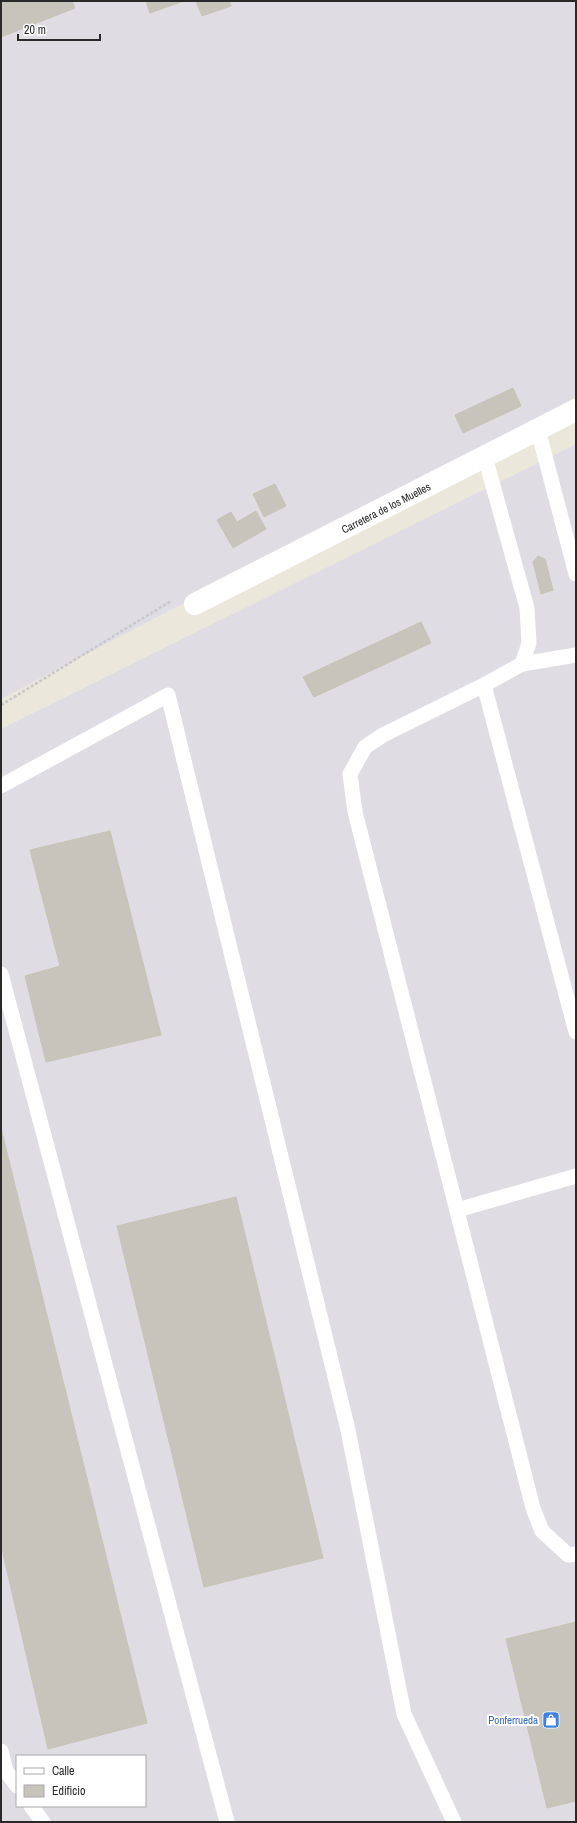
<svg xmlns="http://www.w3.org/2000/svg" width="577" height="1823" font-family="'Archivo Narrow',sans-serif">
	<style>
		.industrial { fill: #e0dce4; fill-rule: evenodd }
		.building { fill: #c7c4bb; stroke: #c7c3b5 }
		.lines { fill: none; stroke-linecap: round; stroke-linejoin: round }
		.path { stroke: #c7c7c7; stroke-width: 2.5; stroke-dasharray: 3 2; stroke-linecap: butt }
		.lane { stroke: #fff; stroke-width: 15 }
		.street { stroke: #fff; stroke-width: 22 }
		.labels { text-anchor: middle; stroke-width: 4; stroke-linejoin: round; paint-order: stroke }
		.street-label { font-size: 11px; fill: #292929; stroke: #fff }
		.shop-label { font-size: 11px; fill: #366cbe; stroke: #fff; text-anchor: end }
	</style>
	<rect width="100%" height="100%" fill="#ece7db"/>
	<g class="industrial">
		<polygon points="1,1 576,1 576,397 1,699"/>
		<path d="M 576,444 L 576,1822 L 1,1822 L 1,729 ZM 17,1756 L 145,1756 L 145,1806 L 17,1806 Z"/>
	</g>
	<g class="building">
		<polygon points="1,1 72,1 75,8 1,37"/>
		<polygon points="146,1 181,1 181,2 150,13"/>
		<polygon points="196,1 229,1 231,6 202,16"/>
		<polygon points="513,388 521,406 463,433 455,415"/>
		<polygon points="275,484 286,506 264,517 253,494"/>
		<polygon points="256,511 266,529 233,548 217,520 231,512 237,522"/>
		<polygon points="538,556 545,559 553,590 541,594 533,562"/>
		<polygon points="421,622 431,643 314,697 303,677"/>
		<polygon points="110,831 161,1035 46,1062 25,976 60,966 30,850"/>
		<polygon points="1,1128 147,1723 48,1749 1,1545"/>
		<polygon points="236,1197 323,1558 204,1587 117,1226"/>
		<polygon points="576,1622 576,1801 547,1808 506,1639"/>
	</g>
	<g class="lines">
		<polyline class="path" points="1,705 171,601"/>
		<g class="lane">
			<polyline points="538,430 576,574"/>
			<polyline points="485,457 527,608 529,643 522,664 484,685 383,735 365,747 350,774 355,812 533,1508 542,1531 568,1555 576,1554"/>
			<polyline points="522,664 576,655"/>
			<polyline points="484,685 576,1032"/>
			<polyline points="1,786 168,695 348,1430 404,1714 454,1822"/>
			<polyline points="1,974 227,1822"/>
			<polyline points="457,1210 576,1176"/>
			<polyline points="1,1751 6,1771 17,1786"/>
			<polyline points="31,1806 43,1822"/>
		</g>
		<polyline class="street" points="195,604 576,410"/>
	</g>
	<defs>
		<symbol id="shop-square" viewBox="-11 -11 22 22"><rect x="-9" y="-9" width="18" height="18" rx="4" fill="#3f7fe0" stroke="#fff"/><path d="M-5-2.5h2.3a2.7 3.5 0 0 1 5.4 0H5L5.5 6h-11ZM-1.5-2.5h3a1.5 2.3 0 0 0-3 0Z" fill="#fff"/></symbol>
	</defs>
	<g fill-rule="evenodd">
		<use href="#shop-square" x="541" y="1710" width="20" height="20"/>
	</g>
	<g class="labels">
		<g class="street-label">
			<text transform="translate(386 508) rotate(-27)" y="4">Carretera de los Muelles</text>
		</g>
		<g class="shop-label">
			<text x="538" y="1724">Ponferrueda</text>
		</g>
	</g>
	<rect width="577" height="1823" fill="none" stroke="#292929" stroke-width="4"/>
	<rect x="16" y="1755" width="130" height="52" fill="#ffffff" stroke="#a9a9a9"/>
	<rect x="24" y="1768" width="20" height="6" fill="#ffffff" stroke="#a9a9a9"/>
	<text x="52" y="1775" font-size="12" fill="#292929">Calle</text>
	<rect x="24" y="1785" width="20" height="12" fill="#c7c4bb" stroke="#a9a9a9"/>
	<text x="52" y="1795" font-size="12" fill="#292929">Edificio</text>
	<path d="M18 34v6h82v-6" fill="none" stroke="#292929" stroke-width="2"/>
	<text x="24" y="34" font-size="12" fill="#292929" stroke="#ffffff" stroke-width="3" paint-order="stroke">20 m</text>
</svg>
